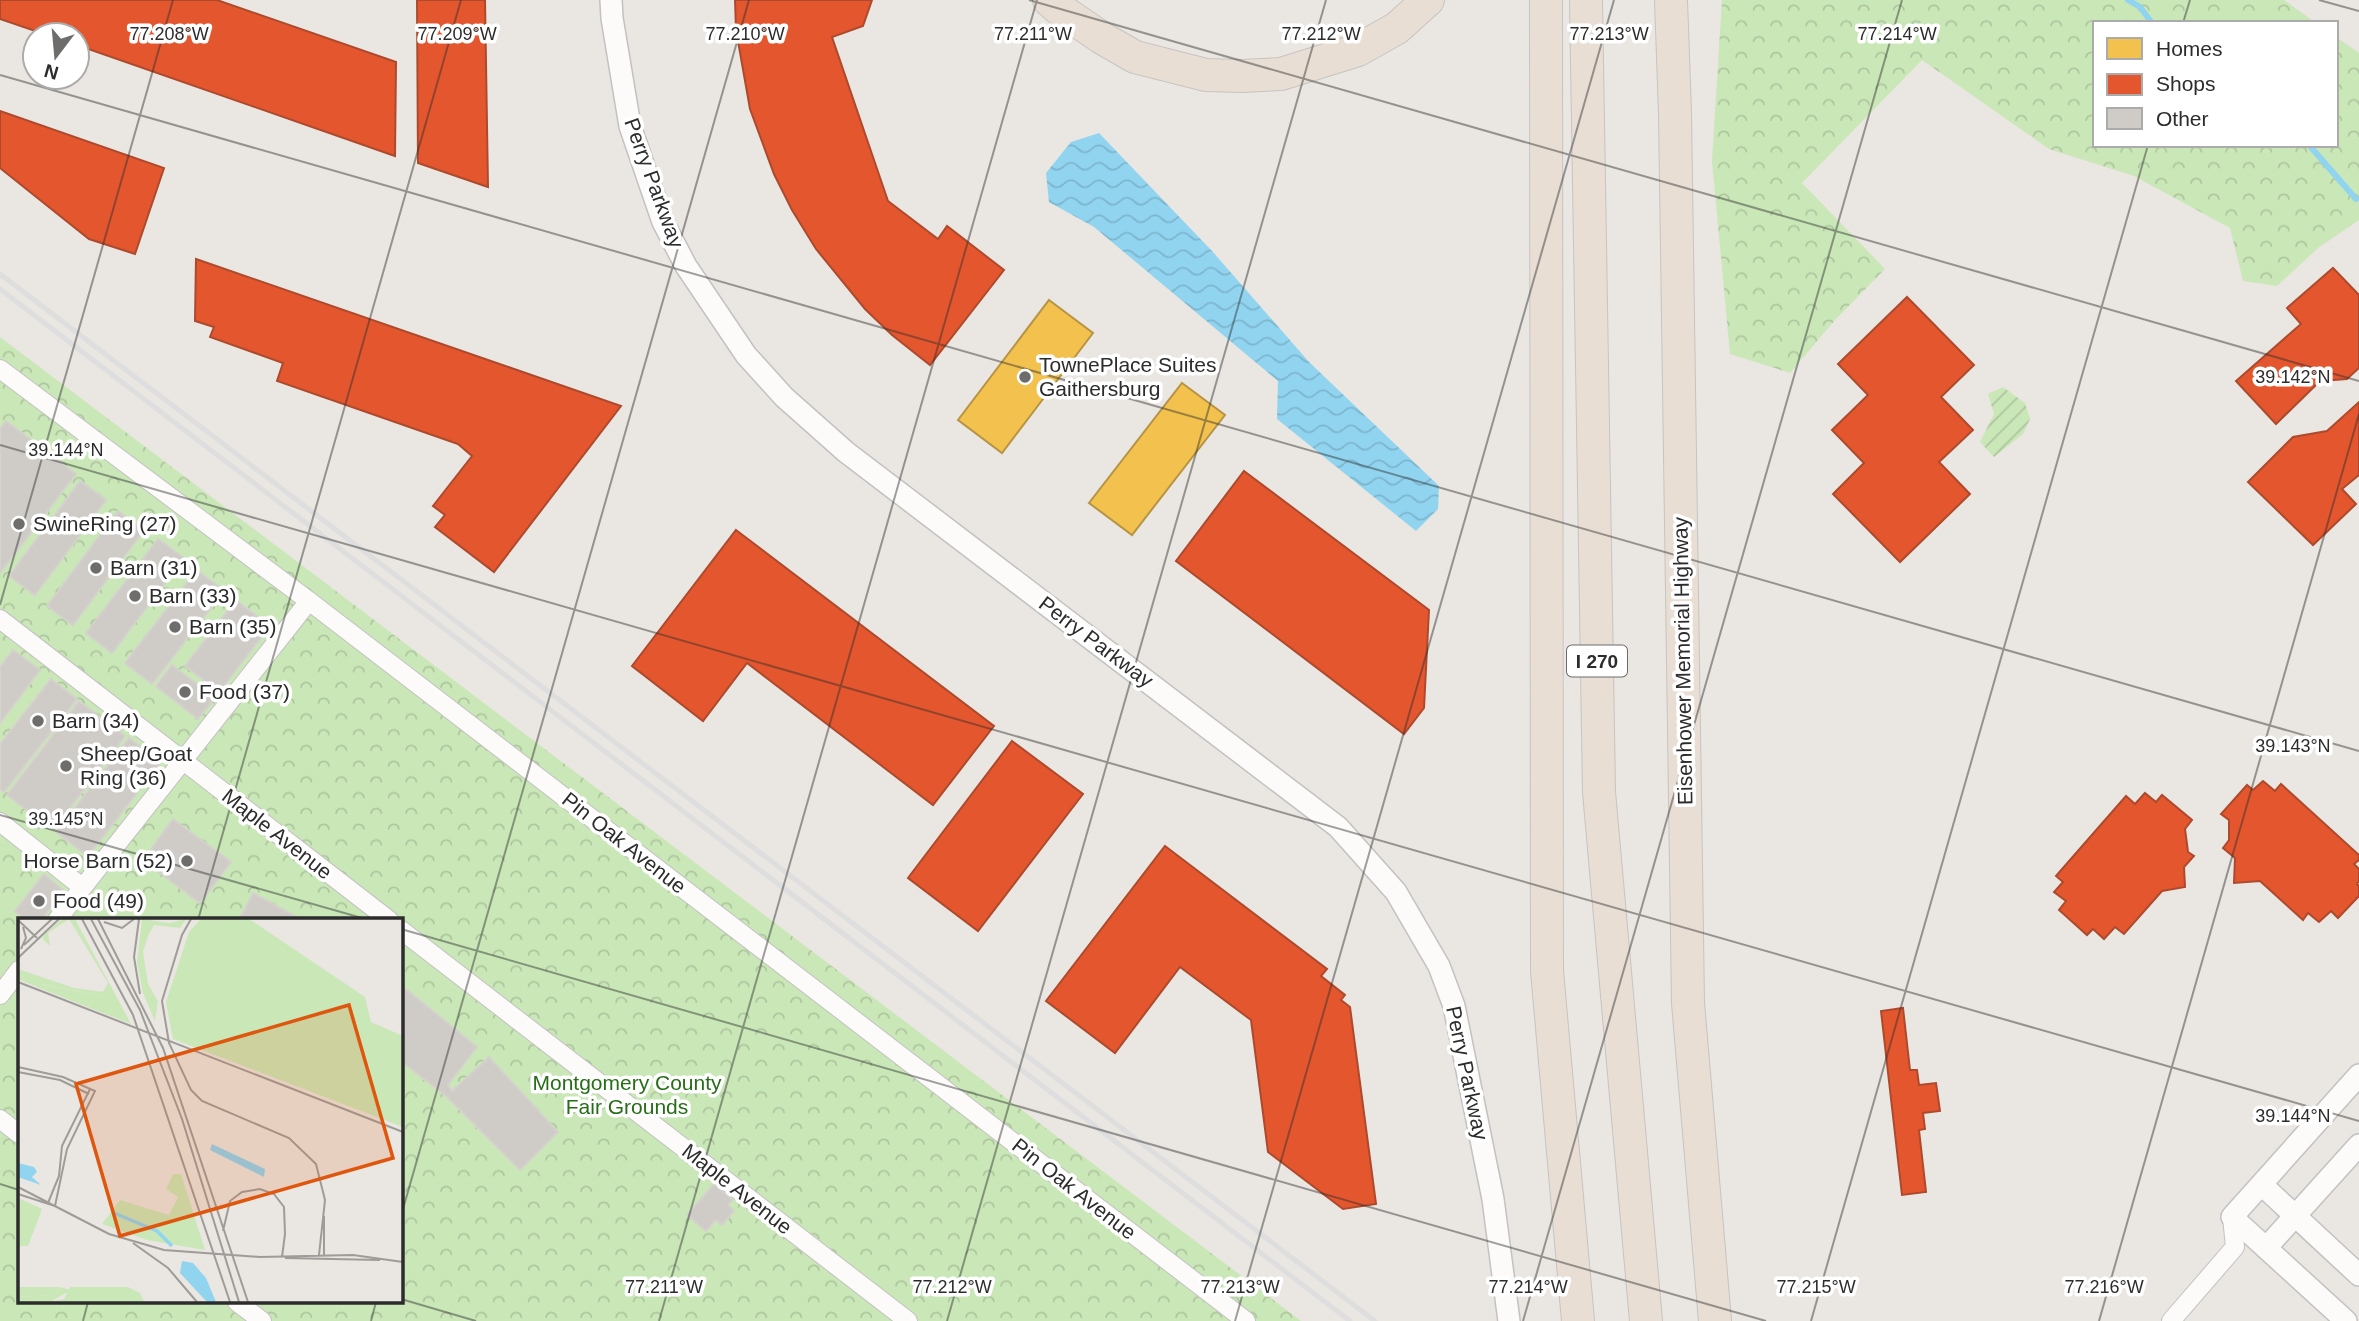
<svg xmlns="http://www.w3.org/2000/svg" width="2359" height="1321" font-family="Helvetica,sans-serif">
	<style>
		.forest { fill: url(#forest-crowns); fill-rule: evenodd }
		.garden { fill: url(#garden-furrows) }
		.water { fill: url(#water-waves) }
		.homes { fill: #f2c14e; stroke: #b79444; stroke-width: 2 }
		.shops { fill: #e4572e; stroke: #ad4a2d; stroke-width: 2 }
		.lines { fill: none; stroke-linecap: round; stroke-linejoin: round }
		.stream { stroke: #91d4f0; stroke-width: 6 }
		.building { fill: #cfccc8; stroke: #d5d2cd; stroke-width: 2 }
		.minor-casing { stroke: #c3c2c2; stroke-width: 20 }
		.tertiary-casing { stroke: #c3c2c2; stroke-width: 24 }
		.motorway-casing { stroke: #c6c4c2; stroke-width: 34 }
		.minor { stroke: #fcfbfa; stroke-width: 18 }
		.tertiary { stroke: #fcfbfa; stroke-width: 21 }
		.motorway { stroke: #e9ded4; stroke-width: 32 }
		.rail { stroke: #dededf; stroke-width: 5 }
		.ticks { fill: none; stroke: #2c2c2c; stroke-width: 2; stroke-opacity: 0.45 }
		.poi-dot { fill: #6e6d6b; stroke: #fff; stroke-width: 2.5 }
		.labels { text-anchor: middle; stroke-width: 7; stroke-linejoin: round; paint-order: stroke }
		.shield { fill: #fff; stroke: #6b6b6b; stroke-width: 2 }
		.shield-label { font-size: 19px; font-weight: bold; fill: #2c2c2c }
		.street-label { font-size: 21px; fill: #2c2c2c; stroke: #fff }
		.poi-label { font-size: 21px; fill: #2c2c2c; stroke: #fff; text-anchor: start }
		.park-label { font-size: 21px; fill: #266e16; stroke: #fff }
		.inset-river { fill: none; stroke: #91d4f0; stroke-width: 3.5 }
		.inset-road { fill: none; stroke: #9e9c99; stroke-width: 2 }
		.view { fill: #df570e; fill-opacity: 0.15; stroke: #df570e; stroke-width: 3.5 }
		.inset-edge { fill: none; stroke: #2c2c2c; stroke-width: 3.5 }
		.ticks-label { font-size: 18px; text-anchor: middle; fill: #2c2c2c; stroke: #fff; stroke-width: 7; stroke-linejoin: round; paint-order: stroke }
	</style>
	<defs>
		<pattern id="forest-crowns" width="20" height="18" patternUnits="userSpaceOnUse" patternTransform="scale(1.75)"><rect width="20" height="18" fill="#cae7b8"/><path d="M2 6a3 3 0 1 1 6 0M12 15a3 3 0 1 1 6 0" fill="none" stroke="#aec69e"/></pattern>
		<pattern id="garden-furrows" width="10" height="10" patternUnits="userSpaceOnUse" patternTransform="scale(1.75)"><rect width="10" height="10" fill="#cae7b8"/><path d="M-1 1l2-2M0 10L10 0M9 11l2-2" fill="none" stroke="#aec69e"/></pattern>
		<pattern id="water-waves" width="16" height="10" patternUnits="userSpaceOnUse" patternTransform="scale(1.75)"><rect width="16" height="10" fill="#91d4f0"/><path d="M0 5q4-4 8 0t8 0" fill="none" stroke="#7db6ce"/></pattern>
	</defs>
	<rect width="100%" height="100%" fill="#eae6e1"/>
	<g class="forest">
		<polygon points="1722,0 2284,0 2316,23 2095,23 2095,145 2336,145 2336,37 2359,53 2359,220 2318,248 2277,286 2243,281 2230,228 2134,176 2049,149 1922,60 1802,183 1885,269 1835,320 1790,373 1730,354 1712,161"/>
		<path d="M 0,337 L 1301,1321 L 0,1321 ZM 19,920 L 401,920 L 401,1302 L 19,1302 Z"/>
	</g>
	<polygon class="garden" points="2003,387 2025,403 2030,419 2023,434 1994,457 1980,442 1994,414 1988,394"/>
	<polygon class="water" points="1099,133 1212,251 1309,362 1439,486 1438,509 1416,531 1277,419 1278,381 1094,227 1049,202 1046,173 1071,142"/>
	<g class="homes">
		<polygon points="1049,300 1093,333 1002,453 958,420"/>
		<polygon points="1182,383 1225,415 1132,535 1089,503"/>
	</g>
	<g class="shops">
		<polygon points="0,0 217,0 396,62 395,156 77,45 77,35 47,35 0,19"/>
		<polygon points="417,0 485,0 488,187 418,163"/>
		<polygon points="735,0 872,0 863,26 832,37 888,201 938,239 947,226 1004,270 930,365 892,335 865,309 816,249 792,210 774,174 750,109 736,30"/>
		<polygon points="0,111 164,168 135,254 89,239 0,168"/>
		<polygon points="196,259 621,406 494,572 435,527 445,515 433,506 472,456 458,444 277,381 283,363 210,337 214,327 195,321"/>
		<polygon points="2333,268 2359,295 2359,368 2347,379 2320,381 2276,424 2236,381 2301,324 2287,308"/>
		<polygon points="1907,297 1974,365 1941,397 1973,430 1939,462 1970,494 1900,562 1833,494 1864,463 1832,430 1868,395 1838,364"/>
		<polygon points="2359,402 2359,475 2342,489 2356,504 2313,545 2248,482 2293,437 2327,431"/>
		<polygon points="1244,471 1429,610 1424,708 1404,734 1176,561"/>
		<polygon points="736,530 994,726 933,805 747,663 703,721 632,666"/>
		<polygon points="1012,741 1083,794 978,931 908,878"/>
		<polygon points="2263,781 2275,791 2281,784 2359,855 2359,860 2354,864 2359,869 2359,881 2357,884 2359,886 2359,896 2338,918 2331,911 2319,922 2308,913 2303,920 2260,881 2234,883 2235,858 2223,848 2229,840 2229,820 2221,814 2247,785 2253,790"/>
		<polygon points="2145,793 2156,802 2162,795 2192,820 2185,829 2188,852 2194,856 2184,867 2185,887 2162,891 2124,934 2115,927 2104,939 2093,929 2087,935 2059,910 2066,901 2054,892 2063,882 2056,876 2126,796 2135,804"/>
		<polygon points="1165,846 1327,969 1321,976 1345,995 1341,1000 1350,1007 1376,1204 1343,1209 1268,1152 1251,1020 1180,967 1115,1053 1046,1001"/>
		<polygon points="1903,1008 1910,1070 1917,1070 1919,1085 1936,1083 1940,1111 1923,1113 1925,1129 1919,1130 1926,1192 1902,1195 1881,1011"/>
	</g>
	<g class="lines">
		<g class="stream">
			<polyline points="2128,0 2140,7 2152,23"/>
			<polyline points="2309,145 2356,199"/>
		</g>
	</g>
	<g class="building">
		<polygon points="6,421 76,474 0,573 0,429"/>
		<polygon points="80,481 106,500 35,595 9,576"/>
		<polygon points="118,511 144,530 73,625 47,606"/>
		<polygon points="158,539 184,558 112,653 86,633"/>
		<polygon points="197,570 224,591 152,684 125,663"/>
		<polygon points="236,600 270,626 219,692 185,666"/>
		<polygon points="13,650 40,670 0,723 0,667"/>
		<polygon points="172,665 215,698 198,719 156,686"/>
		<polygon points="51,679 77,699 4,792 0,789 0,744"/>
		<polygon points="79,701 125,736 53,830 7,795"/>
		<polygon points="129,738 161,762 88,856 56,832"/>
		<polygon points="173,819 231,862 200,903 143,860"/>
		<polygon points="44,874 64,891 41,920 26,920 15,911"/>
		<polygon points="253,893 302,920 239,920"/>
		<polygon points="401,985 477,1047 448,1085 452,1091 489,1057 558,1132 520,1170 447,1097 401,1061"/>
		<polygon points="714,1184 732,1200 728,1205 734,1211 722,1225 716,1220 706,1231 687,1215"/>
	</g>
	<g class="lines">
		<defs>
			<g id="minor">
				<polyline points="0,369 309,601 1246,1321"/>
				<polyline points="0,619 389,920"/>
				<polyline points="0,822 82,887"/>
				<polyline points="57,920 309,601"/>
				<polyline points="401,930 908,1321"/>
				<polyline points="0,995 19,970"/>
				<polyline points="0,1119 19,1134"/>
				<polyline points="237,1302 262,1321"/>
				<polyline points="2171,1321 2235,1247 2232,1217"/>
			</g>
			<g id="tertiary">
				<polyline points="611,0 612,18 630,126 663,222 686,266 746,355 784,397 846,452 1338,827 1396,892 1439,966 1454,1006 1493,1199 1509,1321"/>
				<polyline points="2262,1185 2359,1275"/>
				<polyline points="2266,1248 2359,1145"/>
				<polyline points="2346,1321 2232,1217 2359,1075"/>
			</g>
			<g id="motorway">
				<polyline points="1049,0 1058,8 1102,38 1135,57 1206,75 1242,76 1281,74 1358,50 1397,28 1428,0"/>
				<polyline points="1546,0 1547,971 1578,1321"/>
				<polyline points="1586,0 1599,792 1646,1321"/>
				<polyline points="1671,0 1675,113 1688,1003 1715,1321"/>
			</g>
		</defs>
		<use href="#minor" class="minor-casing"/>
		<use href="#tertiary" class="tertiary-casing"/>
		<use href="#motorway" class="motorway-casing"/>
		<use href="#minor" class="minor"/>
		<use href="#tertiary" class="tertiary"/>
		<use href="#motorway" class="motorway"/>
		<g class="rail">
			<polyline points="0,274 1375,1321"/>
			<polyline points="0,289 1350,1321"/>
		</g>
	</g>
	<path class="ticks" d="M 1029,0 L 2359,381M 2319,0 L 2359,11M 2183,23 L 2190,0M 0,75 L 2359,751M 0,445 L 2359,1121M 0,605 L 173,0M 0,815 L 369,920M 198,920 L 461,0M 401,929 L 1766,1321M 0,1184 L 19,1190M 401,1216 L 749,0M 401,1299 L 476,1321M 83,1321 L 88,1302M 371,1321 L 376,1302M 659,1321 L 1037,0M 947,1321 L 1326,0M 1235,1321 L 1614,0M 1523,1321 L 1902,0M 1811,1321 L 2148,145M 2099,1321 L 2359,414"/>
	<g class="poi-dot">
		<circle cx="1025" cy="377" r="7"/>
		<circle cx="19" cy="524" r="7"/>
		<circle cx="96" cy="568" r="7"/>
		<circle cx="135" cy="596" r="7"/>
		<circle cx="175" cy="627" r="7"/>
		<circle cx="185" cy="692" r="7"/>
		<circle cx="38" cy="721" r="7"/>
		<circle cx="66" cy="766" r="7"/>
		<circle cx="187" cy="861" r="7"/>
		<circle cx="39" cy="901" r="7"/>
	</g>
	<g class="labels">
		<rect class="shield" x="1567" y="645.5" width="60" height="31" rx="5"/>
		<g class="shield-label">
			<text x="1597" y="668">I 270</text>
		</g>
		<g class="street-label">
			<text transform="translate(654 183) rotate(70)" y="7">Perry Parkway</text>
			<text transform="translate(1096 642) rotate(37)" y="7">Perry Parkway</text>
			<text transform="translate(1683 661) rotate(-91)" y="7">Eisenhower Memorial Highway</text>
			<text transform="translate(277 834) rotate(38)" y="7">Maple Avenue</text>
			<text transform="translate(624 843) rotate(38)" y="7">Pin Oak Avenue</text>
			<text transform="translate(1467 1073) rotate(78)" y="7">Perry Parkway</text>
			<text transform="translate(737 1189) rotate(38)" y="7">Maple Avenue</text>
			<text transform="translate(1074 1189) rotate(38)" y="7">Pin Oak Avenue</text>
		</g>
		<g class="poi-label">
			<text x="1039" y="372">TownePlace Suites<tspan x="1039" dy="24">Gaithersburg</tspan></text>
			<text x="33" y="531">SwineRing (27)</text>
			<text x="110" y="575">Barn (31)</text>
			<text x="149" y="603">Barn (33)</text>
			<text x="189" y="634">Barn (35)</text>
			<text x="199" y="699">Food (37)</text>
			<text x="52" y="728">Barn (34)</text>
			<text x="80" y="761">Sheep/Goat<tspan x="80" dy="24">Ring (36)</tspan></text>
			<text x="173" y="868" text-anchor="end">Horse Barn (52)</text>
			<text x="53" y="908">Food (49)</text>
		</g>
		<g class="park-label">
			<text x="627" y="1090">Montgomery County<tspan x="627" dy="24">Fair Grounds</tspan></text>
		</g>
	</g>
	<g transform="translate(18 918)">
		<rect width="385" height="385" fill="#eae6e1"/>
		<path d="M 44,1 L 57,1 L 113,106 L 24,71 L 22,66 L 89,79 L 85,74 L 90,65 L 51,1 L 30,15 L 32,28 L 25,21 L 25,18 ZM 0,280 L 24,291 L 10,328 L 2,328 L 0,336 ZM 0,369 L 110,369 L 122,375 L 126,384 L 32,384 L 46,381 L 52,369 L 41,369 L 37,377 L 0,379 L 0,384 Z" fill="#cae7b8"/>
		<path d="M 124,1 L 152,5 L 168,1 L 162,10 L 136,7 L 130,18 L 125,34 L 130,66 L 140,83 L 137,103 L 125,75 L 119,44 ZM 183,1 L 231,1 L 347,79 L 353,104 L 385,118 L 385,209 L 155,121 L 148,84 L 171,14 ZM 0,51 L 56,70 L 86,74 L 89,79 L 24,66 L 24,71 L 0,61 ZM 155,256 L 163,256 L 187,332 L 129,322 L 84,306 L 102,282 L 151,297 L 160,279 L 148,271 ZM 41,369 L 53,372 L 32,384 L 2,384 L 0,379 L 37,377 Z" fill="#cae7b8"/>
		<path d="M 194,226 L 247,251 L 246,259 L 192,232 ZM 0,245 L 16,249 L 19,254 L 14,259 L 23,267 L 0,259 ZM 164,343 L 175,345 L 188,360 L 198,384 L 189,384 L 162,355 Z" fill="#91d4f0"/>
		<path class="inset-river" d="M 96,295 L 139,313 L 154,328"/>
		<path class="inset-road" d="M 64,1 L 115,97 L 212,384M 73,1 L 122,92 L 164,201 L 221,384M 80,1 L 145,130 L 230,384M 121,1 L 116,39 L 122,76M 173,1 L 164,17 L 144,83 L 151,125 L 173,172 L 184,183 L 271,220 L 298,246 L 307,282 L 301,337M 0,2 L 19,20M 86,4 L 104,10 L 116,1M 6,27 L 34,1M 3,31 L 8,20 L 5,9M 0,40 L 41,1M 0,64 L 385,214M 0,149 L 45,159 L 77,173 L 49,231 L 37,288M 0,154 L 42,162 L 71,176M 0,269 L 91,316 L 146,332 L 242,339 L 335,337 L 385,344M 0,276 L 37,288M 30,285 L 41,258 L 44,228 L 72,171M 306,298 L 306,338M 205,313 L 212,283 L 224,274 L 242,271 L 256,276 L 266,289 L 267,316M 115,325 L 150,350 L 179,384M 264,339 L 267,316M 267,340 L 362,342"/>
		<path class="view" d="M 331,87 L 375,240 L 102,318 L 58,166 Z"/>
		<rect width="385" height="385" class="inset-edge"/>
	</g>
	<g class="ticks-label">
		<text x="169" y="40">77.208°W</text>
		<text x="457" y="40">77.209°W</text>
		<text x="745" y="40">77.210°W</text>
		<text x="1033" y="40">77.211°W</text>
		<text x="1321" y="40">77.212°W</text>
		<text x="1609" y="40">77.213°W</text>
		<text x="1897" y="40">77.214°W</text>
		<text x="2293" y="383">39.142°N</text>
		<text x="66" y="456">39.144°N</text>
		<text x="2293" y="752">39.143°N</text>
		<text x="66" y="825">39.145°N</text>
		<text x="2293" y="1122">39.144°N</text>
		<text x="664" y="1293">77.211°W</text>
		<text x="952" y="1293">77.212°W</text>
		<text x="1240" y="1293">77.213°W</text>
		<text x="1528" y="1293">77.214°W</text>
		<text x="1816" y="1293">77.215°W</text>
		<text x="2104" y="1293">77.216°W</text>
	</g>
	<rect x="2093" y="21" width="245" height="126" fill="#ffffff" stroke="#ababab" stroke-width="2"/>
	<rect x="2107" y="38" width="35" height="21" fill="#f2c14e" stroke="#ababab" stroke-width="2"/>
	<text x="2156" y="56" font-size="21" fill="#2c2c2c">Homes</text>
	<rect x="2107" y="74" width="35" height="21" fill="#e4572e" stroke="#ababab" stroke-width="2"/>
	<text x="2156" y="91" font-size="21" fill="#2c2c2c">Shops</text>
	<rect x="2107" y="108" width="35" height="21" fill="#cfccc8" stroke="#ababab" stroke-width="2"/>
	<text x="2156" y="126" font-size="21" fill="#2c2c2c">Other</text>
	<g transform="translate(56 56) rotate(196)"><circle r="33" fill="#ffffff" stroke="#ababab" stroke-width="2"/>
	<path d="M0-5L12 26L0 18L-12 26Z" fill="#6e6d6b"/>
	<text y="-10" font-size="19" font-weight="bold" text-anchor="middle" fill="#2c2c2c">N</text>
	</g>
</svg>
